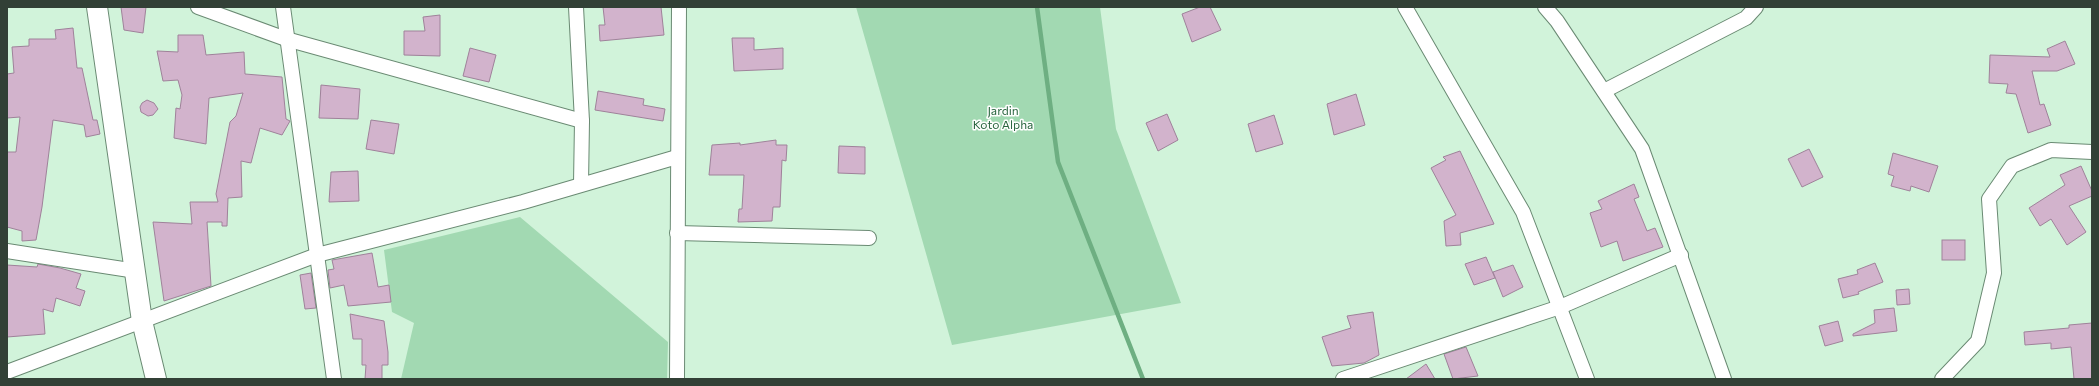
<svg xmlns="http://www.w3.org/2000/svg" width="2099" height="386" font-family="Commissioner,sans-serif">
	<style>
		.green { fill: #a2d9b2 }
		.lines { fill: none; stroke-linecap: round; stroke-linejoin: round }
		.stream { stroke: #6eaf82; stroke-width: 4.5 }
		.building { fill: #d2b3cc; stroke: #9f829a }
		.street-casing { stroke: #6a8a73; stroke-width: 16 }
		.secondary-casing { stroke: #6a8a73; stroke-width: 22 }
		.street { stroke: #fff; stroke-width: 14 }
		.secondary { stroke: #fff; stroke-width: 20 }
		.labels { text-anchor: middle; stroke-width: 3; stroke-linejoin: round; paint-order: stroke }
		.park-label { font-size: 12px; fill: #28653e; stroke: #fff }
	</style>
	<rect width="100%" height="100%" fill="#d1f3da"/>
	<g class="green">
		<polygon points="856,7 1100,7 1116,129 1181,303 952,345"/>
		<polygon points="520,217 668,342 667,379 401,379 414,323 392,312 384,250"/>
	</g>
	<g class="lines">
		<polyline class="stream" points="1037,7 1058,162 1143,379"/>
	</g>
	<g class="building">
		<polygon points="121,7 146,7 143,33 124,30"/>
		<polygon points="603,7 661,7 664,35 600,41 599,25 605,25"/>
		<polygon points="1200,7 1210,7 1221,30 1192,42 1182,14"/>
		<polygon points="440,15 440,56 404,55 404,31 425,31 423,17"/>
		<polygon points="73,28 77,68 82,68 93,120 97,120 100,134 86,137 84,125 53,120 42,207 36,240 22,241 22,231 7,227 7,152 16,152 20,117 7,118 7,74 14,73 12,47 29,46 29,39 56,39 55,30"/>
		<polygon points="178,35 203,35 206,55 244,52 245,74 282,77 286,119 290,121 282,135 260,128 251,163 241,161 242,197 228,198 227,226 222,226 222,222 207,222 211,286 164,301 153,222 192,224 190,202 218,202 216,194 230,122 236,116 243,93 209,98 206,144 174,138 176,108 180,109 182,95 178,80 163,81 157,51 178,52"/>
		<polygon points="732,38 754,38 754,50 783,48 783,69 734,71"/>
		<polygon points="2065,41 2075,64 2057,71 2032,71 2040,105 2044,104 2051,125 2028,133 2016,94 2006,93 2008,84 1989,83 1990,55 2050,57 2047,49"/>
		<polygon points="470,48 496,55 489,82 463,76"/>
		<polygon points="321,85 360,89 358,119 319,118"/>
		<polygon points="598,91 644,99 643,105 665,109 663,121 595,110"/>
		<polygon points="1356,94 1365,125 1334,135 1327,104"/>
		<polygon points="147,100 154,103 158,109 153,115 148,116 141,112 140,107 142,103"/>
		<polygon points="1167,114 1178,140 1158,151 1146,123"/>
		<polygon points="1274,115 1283,144 1256,152 1248,124"/>
		<polygon points="371,120 399,124 394,154 366,149"/>
		<polygon points="776,140 776,145 787,145 786,161 782,160 780,207 773,207 772,221 738,222 739,209 742,209 744,175 709,175 712,145 740,143 740,145"/>
		<polygon points="839,146 865,147 865,174 838,173"/>
		<polygon points="1809,149 1823,177 1802,187 1788,159"/>
		<polygon points="1460,151 1494,224 1460,233 1461,245 1446,246 1444,221 1456,215 1431,168 1446,160 1443,157"/>
		<polygon points="1893,153 1938,166 1929,192 1911,186 1910,191 1891,186 1894,176 1888,174"/>
		<polygon points="2081,166 2092,191 2092,196 2069,206 2086,232 2067,245 2051,219 2040,226 2029,208 2065,185 2060,175"/>
		<polygon points="358,171 359,201 329,202 331,172"/>
		<polygon points="1634,184 1639,197 1634,199 1647,231 1655,228 1663,247 1623,261 1617,241 1601,247 1590,213 1602,209 1598,201"/>
		<rect x="1942" y="240" width="23" height="20"/>
		<polygon points="372,253 378,287 389,285 391,302 348,306 344,285 330,288 328,270 334,269 332,260"/>
		<polygon points="1486,257 1495,278 1474,285 1465,264"/>
		<polygon points="1875,263 1883,282 1858,292 1859,294 1843,298 1838,279 1858,274 1857,270"/>
		<polygon points="38,264 60,268 81,274 76,288 85,291 80,306 56,298 53,312 43,309 45,334 7,337 7,265 37,267"/>
		<polygon points="1513,265 1523,287 1503,297 1493,272"/>
		<polygon points="311,273 316,308 305,309 300,275"/>
		<polygon points="1909,289 1910,304 1897,305 1896,290"/>
		<polygon points="1894,308 1897,331 1853,336 1853,334 1875,323 1874,310"/>
		<polygon points="1373,312 1379,355 1364,363 1332,366 1322,337 1351,328 1347,316"/>
		<polygon points="350,314 384,321 388,352 388,365 382,365 382,379 365,379 366,365 362,365 362,339 353,339"/>
		<polygon points="1838,321 1843,341 1825,346 1819,326"/>
		<polygon points="2092,323 2092,379 2074,379 2071,347 2051,349 2051,343 2025,345 2024,332 2069,328 2069,325"/>
		<polygon points="1466,347 1478,376 1453,379 1444,354"/>
		<polygon points="1426,364 1435,379 1406,379"/>
	</g>
	<g class="lines">
		<defs>
			<g id="street">
				<polyline points="198,7 286,39 582,121"/>
				<polyline points="283,7 334,379"/>
				<polyline points="576,7 582,121 581,184"/>
				<polyline points="1405,7 1523,212 1587,379"/>
				<polyline points="1545,7 1557,21 1642,149 1724,379"/>
				<polyline points="1604,91 1746,18 1756,7"/>
				<polyline points="677,233 869,238"/>
				<polyline points="7,251 136,271"/>
				<polyline points="7,372 317,255 523,202 677,157"/>
				<polyline points="677,379 679,7"/>
				<polyline points="1343,379 1560,307 1681,255"/>
				<polyline points="1942,379 1978,341 1994,273 1989,199 2012,166 2051,150 2092,152"/>
			</g>
			<polyline id="secondary" points="97,7 142,321 156,379"/>
		</defs>
		<use href="#street" class="street-casing"/>
		<use href="#secondary" class="secondary-casing"/>
		<use href="#street" class="street"/>
		<use href="#secondary" class="secondary"/>
	</g>
	<g class="labels">
		<g class="park-label">
			<text x="1003" y="115">Jardin<tspan x="1003" dy="14">Koto Alpha</tspan></text>
		</g>
	</g>
	<rect width="2099" height="386" fill="none" stroke="#324036" stroke-width="16"/>
</svg>
